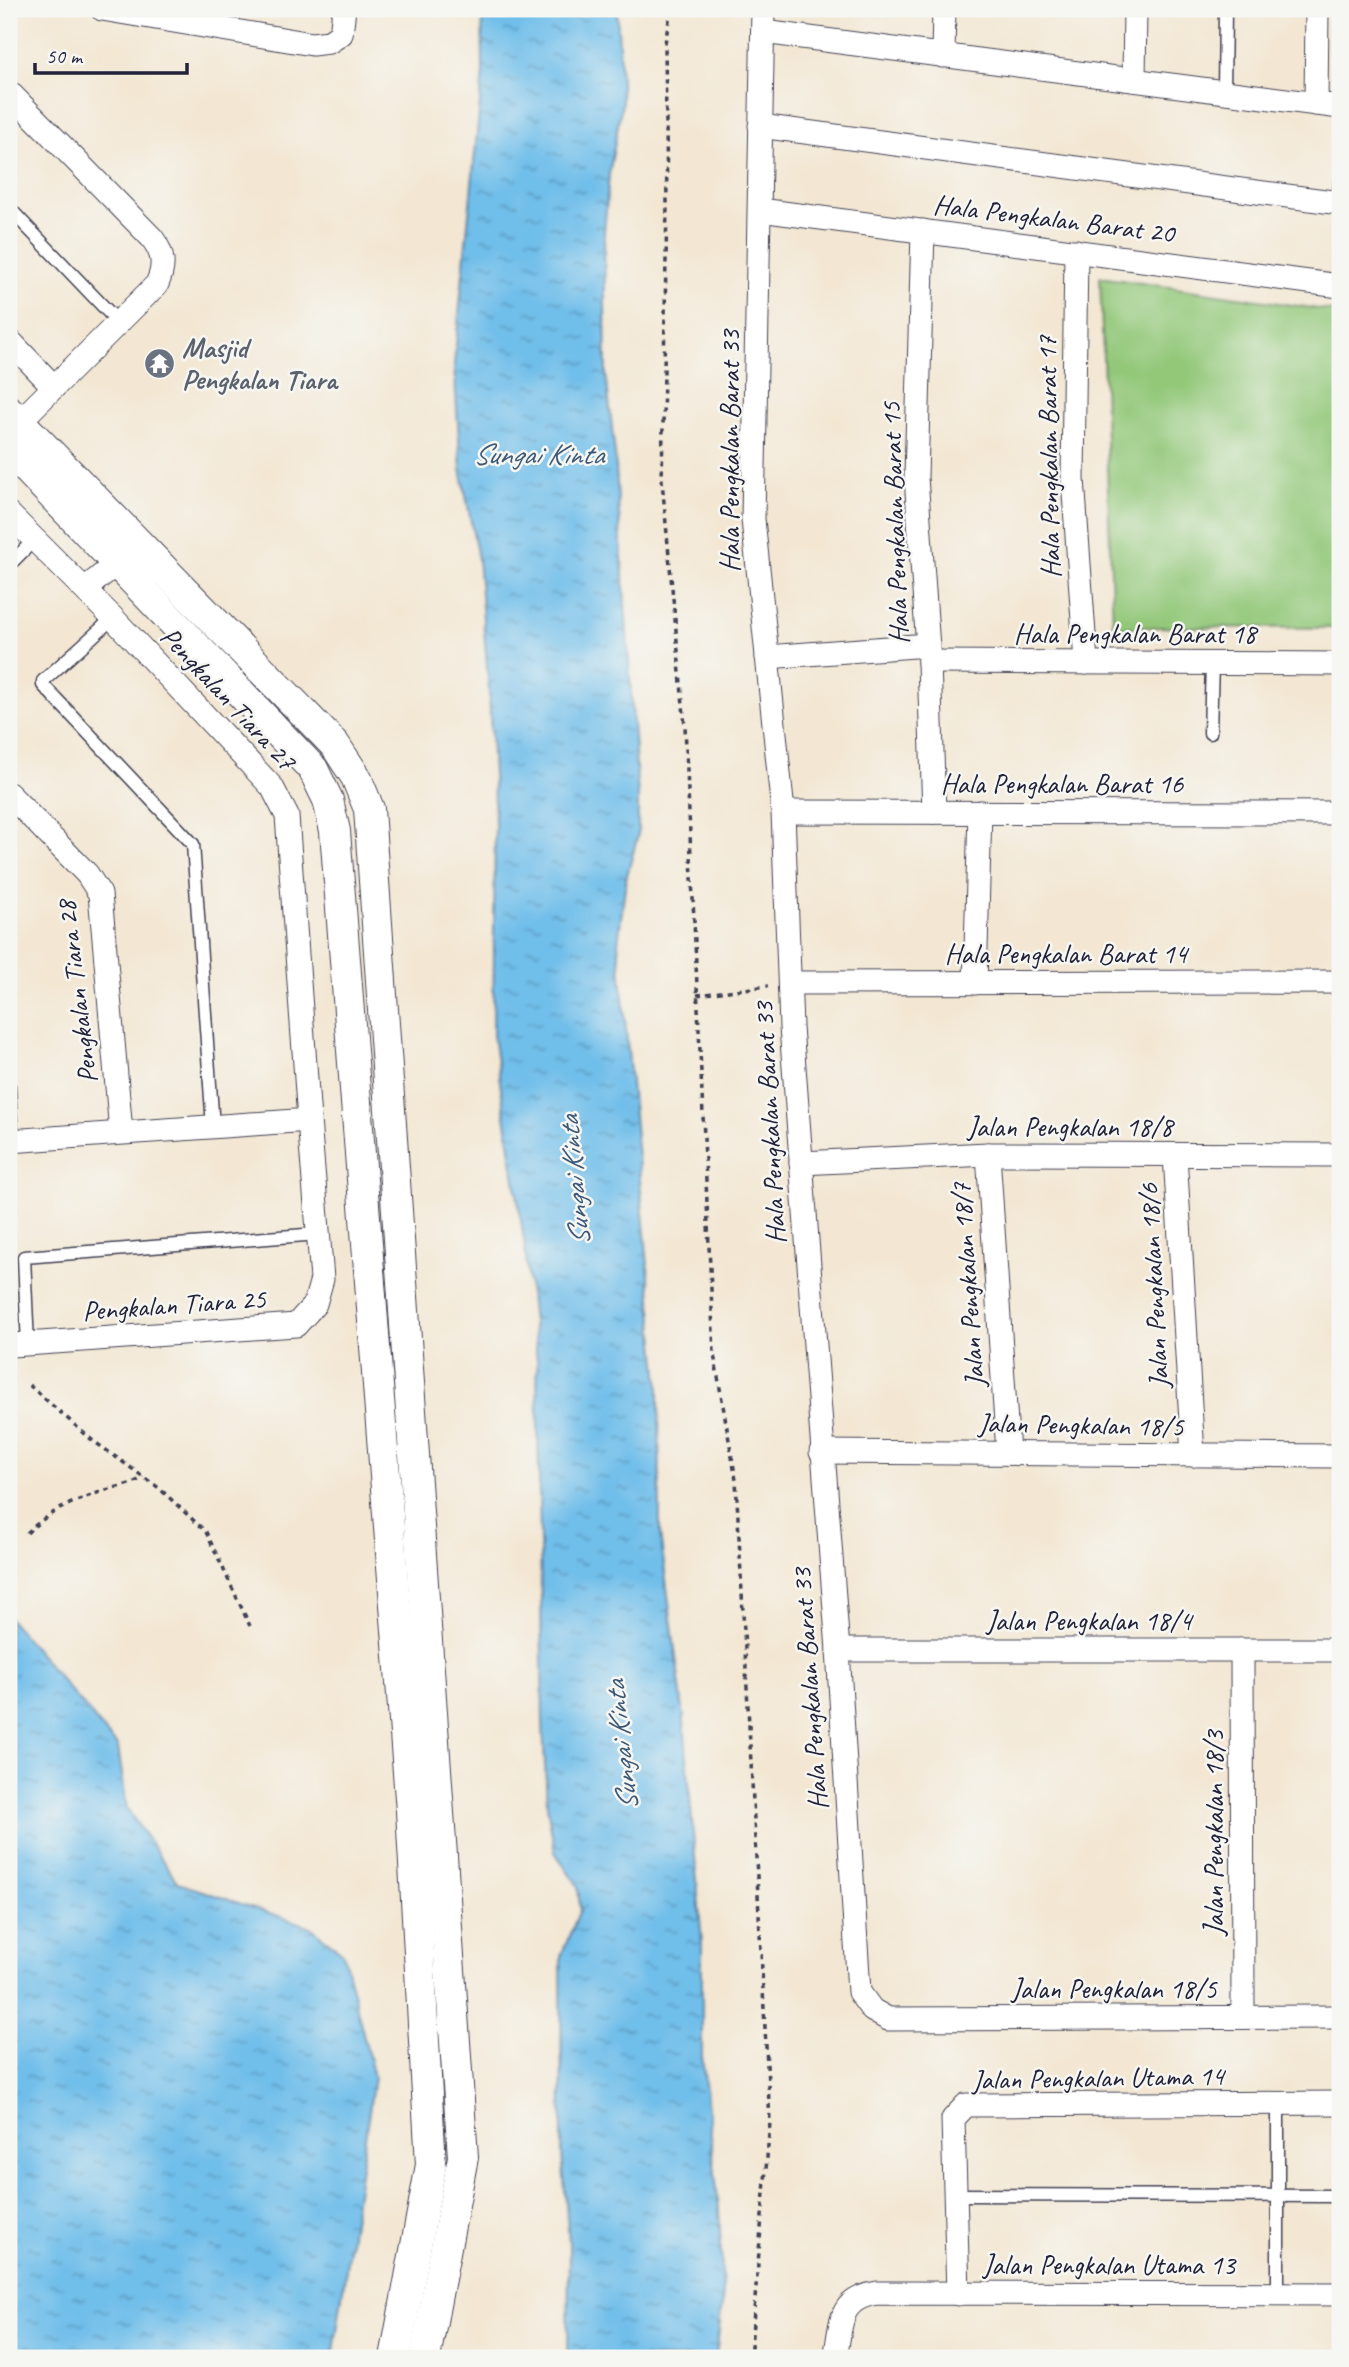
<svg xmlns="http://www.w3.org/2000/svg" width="1349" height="2367" font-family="Caveat,sans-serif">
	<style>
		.park { fill: #93c879; stroke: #5a755a; stroke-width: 2 }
		.water { fill: url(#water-ripples); stroke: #487092; stroke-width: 2 }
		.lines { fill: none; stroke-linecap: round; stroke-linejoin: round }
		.service-casing { stroke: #414052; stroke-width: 15 }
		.minor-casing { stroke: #414052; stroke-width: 25 }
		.tertiary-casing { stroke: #414052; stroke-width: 32 }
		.path { stroke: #414052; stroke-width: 3.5; stroke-dasharray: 5 5; stroke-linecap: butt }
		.service { stroke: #fff; stroke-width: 12 }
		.minor { stroke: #fff; stroke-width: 23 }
		.tertiary { stroke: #fff; stroke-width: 30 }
		.labels { text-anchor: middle; stroke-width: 5; stroke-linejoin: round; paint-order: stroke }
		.street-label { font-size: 28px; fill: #22223b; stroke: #f6f6f2 }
		.worship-label { font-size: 28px; font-weight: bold; fill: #5b616d; stroke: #f6f6f2; text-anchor: start }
		.water-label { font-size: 30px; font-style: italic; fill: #3d5978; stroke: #f6f6f2 }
	</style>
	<defs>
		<pattern id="water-ripples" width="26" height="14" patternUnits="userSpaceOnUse" patternTransform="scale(1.75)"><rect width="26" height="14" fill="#6fbeea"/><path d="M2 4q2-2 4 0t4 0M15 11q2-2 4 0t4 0" fill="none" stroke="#5b9abf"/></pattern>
	</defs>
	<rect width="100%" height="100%" fill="#f6f6f2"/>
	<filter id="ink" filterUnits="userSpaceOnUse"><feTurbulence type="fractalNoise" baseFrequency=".0143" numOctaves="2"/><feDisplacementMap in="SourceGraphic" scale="14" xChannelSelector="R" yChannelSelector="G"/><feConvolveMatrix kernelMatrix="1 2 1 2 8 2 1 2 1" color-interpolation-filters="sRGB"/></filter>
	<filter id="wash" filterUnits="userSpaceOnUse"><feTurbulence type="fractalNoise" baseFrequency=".00686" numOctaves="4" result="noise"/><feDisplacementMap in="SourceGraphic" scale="28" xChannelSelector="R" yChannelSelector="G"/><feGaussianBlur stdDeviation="1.57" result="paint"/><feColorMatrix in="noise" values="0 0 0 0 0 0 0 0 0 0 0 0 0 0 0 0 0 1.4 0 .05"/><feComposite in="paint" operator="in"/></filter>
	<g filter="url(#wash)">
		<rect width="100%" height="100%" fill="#f3e7d3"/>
		<polygon class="park" points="1100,277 1340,312 1340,628 1113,627"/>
		<g class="water">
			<polygon points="482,9 617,9 622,103 609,175 604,233 606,373 615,454 638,796 638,835 626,879 618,943 659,1384 660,1534 683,1710 702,1943 702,2056 719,2208 723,2292 716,2358 568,2358 569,2242 562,2154 561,1956 580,1910 578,1886 555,1852 547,1806 543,1725 537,1360 524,1240 493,1036 495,822 489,691 478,559 461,469 454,365 483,72"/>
			<polygon points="9,1618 118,1747 127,1809 178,1883 309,1926 343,1953 374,2077 333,2358 9,2358"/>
		</g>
	</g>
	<g filter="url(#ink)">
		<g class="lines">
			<defs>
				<g id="service">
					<polyline points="1224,92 1225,9"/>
					<polyline points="1338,203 1340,182"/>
					<polyline points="9,208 119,323"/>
					<polyline points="9,565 35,539"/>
					<polyline points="113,618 43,681 43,685 193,844 213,1127"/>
					<polyline points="1210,733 1212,663"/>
					<polyline points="9,1086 12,1141"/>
					<polyline points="28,1345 24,1257 318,1234"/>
					<polyline points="1278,2103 1278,2293"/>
					<polyline points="954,2195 1340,2196"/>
				</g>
				<g id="minor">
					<polyline points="102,9 312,44 329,42 341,34 344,9"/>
					<polyline points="763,9 753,519 783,812 791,1027 838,1650 859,1992 872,2010 888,2019 1340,2017"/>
					<polyline points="763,32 1340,107"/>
					<polyline points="943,56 944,9"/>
					<polyline points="1134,80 1135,9"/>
					<path d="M 9,92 L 152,238 C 164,254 165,266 157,284 L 19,422"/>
					<polyline points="1316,104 1317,9"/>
					<polyline points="760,126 1340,203"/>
					<polyline points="760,210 1340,286"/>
					<polyline points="923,231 916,477 929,662 934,812"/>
					<polyline points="1076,251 1073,479 1086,663"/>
					<polyline points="9,340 54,387"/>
					<polyline points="9,514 113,618 272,787 287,816 309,1120 9,1141"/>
					<polyline points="85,589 128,554"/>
					<polyline points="767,657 928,645"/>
					<polyline points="929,662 1340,664"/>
					<polyline points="9,794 87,874 100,894 121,1132"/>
					<polyline points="783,812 1340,813"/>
					<polyline points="791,983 1340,982"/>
					<polyline points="975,983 980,812"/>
					<polyline points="988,1154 1008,1453"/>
					<polyline points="1175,1155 1193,1455"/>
					<polyline points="801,1163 988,1154 1340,1155"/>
					<polyline points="12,1345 296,1325 315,1304 322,1279 309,1120"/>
					<polyline points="821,1452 1340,1456"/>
					<polyline points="838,1650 1340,1650"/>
					<polyline points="1242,1650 1243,2017"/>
					<polyline points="958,2294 953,2119 966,2105 1340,2103"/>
					<path d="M 835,2358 C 842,2324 837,2299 877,2293 L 1340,2294"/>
				</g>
				<g id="tertiary">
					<polyline points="9,411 335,745 356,777 369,809 463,2157 425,2358"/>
					<polyline points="9,450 313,769 328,800 335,831 411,1811 431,2165 395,2358"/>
				</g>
			</defs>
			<use href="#service" class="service-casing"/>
			<use href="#minor" class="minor-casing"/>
			<use href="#tertiary" class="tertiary-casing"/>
			<g class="path">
				<polyline points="671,9 665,43 667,204 662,481 685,726 714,1354 736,1480 770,2122 750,2358"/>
				<polyline points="697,995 768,986"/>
				<polyline points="29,1385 92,1440 159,1488 206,1532 250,1626"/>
				<path d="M 27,1533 C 49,1511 76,1500 106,1490 C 119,1486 133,1485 143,1477"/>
			</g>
			<use href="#service" class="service"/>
			<use href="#minor" class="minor"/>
			<use href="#tertiary" class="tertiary"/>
		</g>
	</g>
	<defs>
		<symbol id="temple-disc" viewBox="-11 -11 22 22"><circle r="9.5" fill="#6b7280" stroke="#f6f6f2"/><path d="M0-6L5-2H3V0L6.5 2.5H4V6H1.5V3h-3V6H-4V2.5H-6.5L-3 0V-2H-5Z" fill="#fff"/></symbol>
	</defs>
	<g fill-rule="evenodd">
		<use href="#temple-disc" x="142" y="346" width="35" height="35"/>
	</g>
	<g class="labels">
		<g class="street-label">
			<text transform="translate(1054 218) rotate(7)" y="10">Hala Pengkalan Barat 20</text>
			<text transform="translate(729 451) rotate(-90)" y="10">Hala Pengkalan Barat 33</text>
			<text transform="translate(1048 457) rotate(-91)" y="10">Hala Pengkalan Barat 17</text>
			<text transform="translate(894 523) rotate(-92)" y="10">Hala Pengkalan Barat 15</text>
			<text x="1135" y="643">Hala Pengkalan Barat 18</text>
			<text transform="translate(229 698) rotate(47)" y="10">Pengkalan Tiara 27</text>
			<text x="1062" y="793">Hala Pengkalan Barat 16</text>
			<text x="1066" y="963">Hala Pengkalan Barat 14</text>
			<text transform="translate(76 992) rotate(-97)" y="10">Pengkalan Tiara 28</text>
			<text transform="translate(769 1123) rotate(-93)" y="10">Hala Pengkalan Barat 33</text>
			<text x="1070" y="1136">Jalan Pengkalan 18/8</text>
			<text transform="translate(967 1285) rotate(-94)" y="10">Jalan Pengkalan 18/7</text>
			<text transform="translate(1153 1286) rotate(-93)" y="10">Jalan Pengkalan 18/6</text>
			<text transform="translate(174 1304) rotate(-4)" y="10">Pengkalan Tiara 25</text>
			<text transform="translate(1081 1424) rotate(1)" y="10">Jalan Pengkalan 18/5</text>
			<text x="1089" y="1630">Jalan Pengkalan 18/4</text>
			<text transform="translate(809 1689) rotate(-94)" y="10">Hala Pengkalan Barat 33</text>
			<text transform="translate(1213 1833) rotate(-90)" y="10">Jalan Pengkalan 18/3</text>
			<text x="1114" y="1998">Jalan Pengkalan 18/5</text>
			<text transform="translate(1098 2077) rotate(-1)" y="10">Jalan Pengkalan Utama 14</text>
			<text x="1109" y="2274">Jalan Pengkalan Utama 13</text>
		</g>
		<g class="worship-label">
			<text x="182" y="357">Masjid<tspan x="182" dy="32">Pengkalan Tiara</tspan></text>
		</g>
		<g class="water-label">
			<text x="538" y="464">Sungai Kinta</text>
			<text transform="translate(574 1181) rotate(-95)" y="10">Sungai Kinta</text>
			<text transform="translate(621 1746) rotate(-96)" y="10">Sungai Kinta</text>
		</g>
	</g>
	<rect width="1349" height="2367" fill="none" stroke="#f6f6f2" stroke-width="35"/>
	<path d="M35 63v10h152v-10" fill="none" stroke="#22223b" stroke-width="3.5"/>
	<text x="46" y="63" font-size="21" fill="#22223b" stroke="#f6f6f2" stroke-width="5" paint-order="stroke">50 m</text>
</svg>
